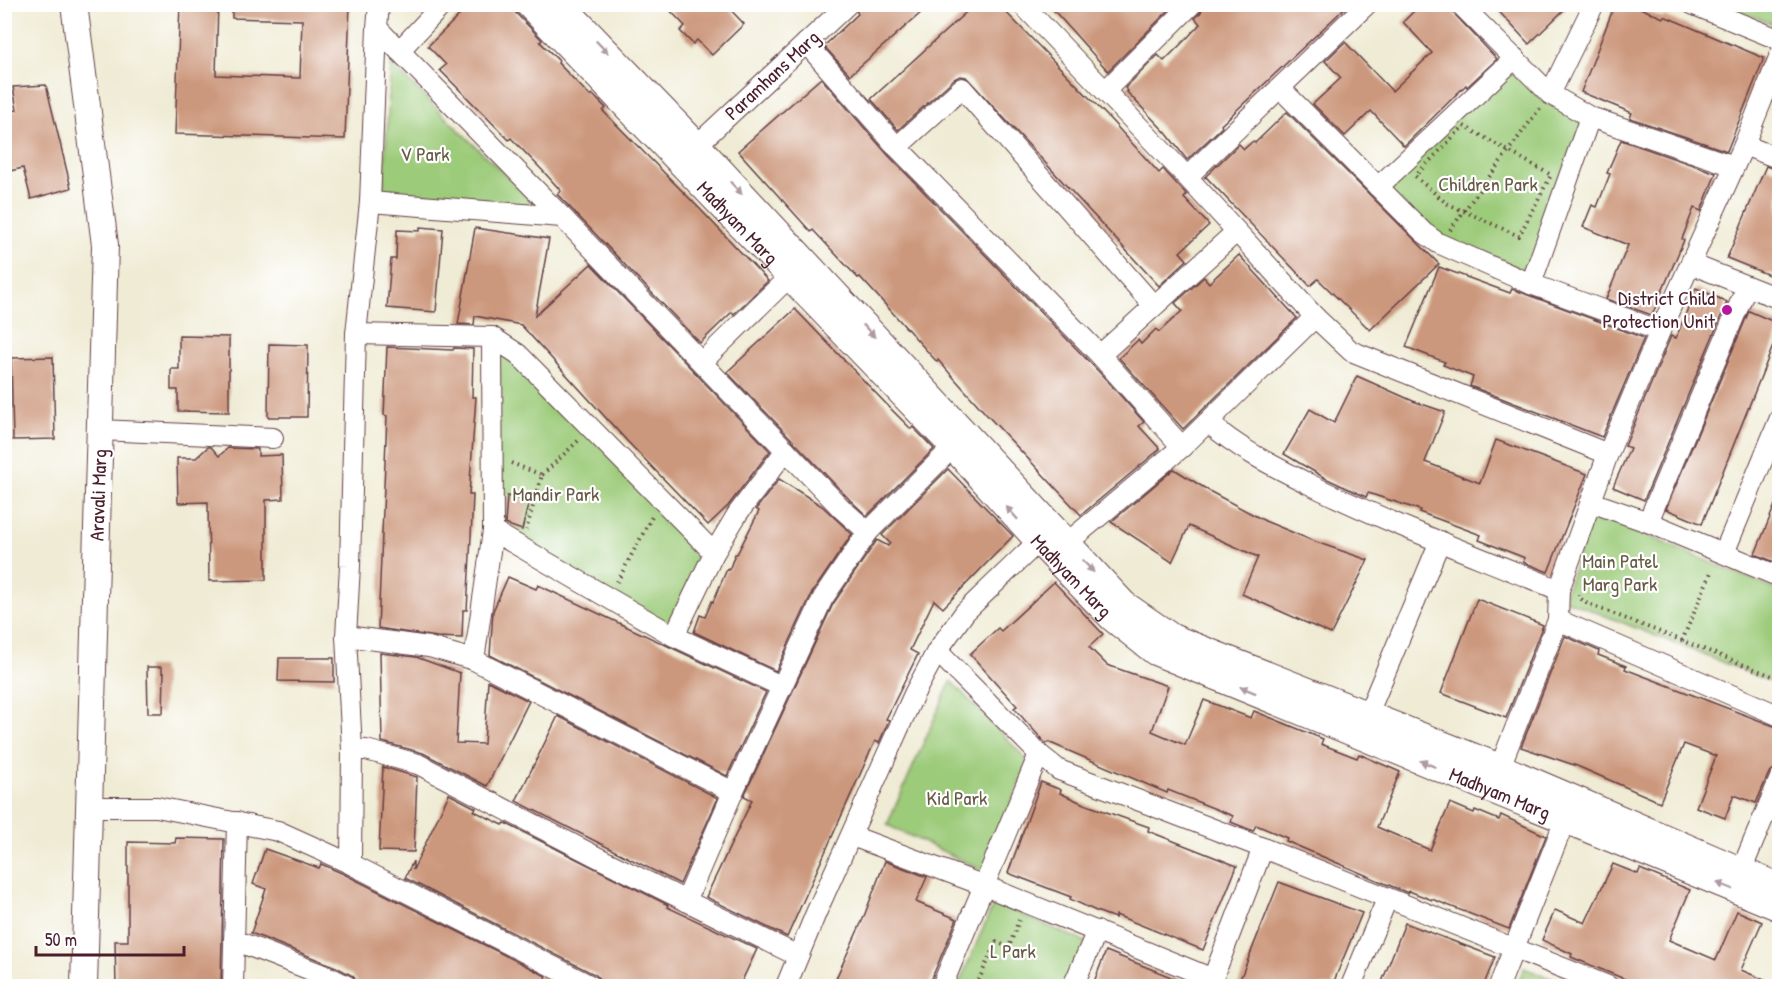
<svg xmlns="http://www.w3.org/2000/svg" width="1784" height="991" font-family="'Patrick Hand',sans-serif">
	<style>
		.green { fill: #9ccb79; stroke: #737552; stroke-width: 1.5 }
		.building { fill: #cc987d }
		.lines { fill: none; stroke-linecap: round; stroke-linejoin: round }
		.minor-casing { stroke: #633e44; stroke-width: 22 }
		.tertiary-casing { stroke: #633e44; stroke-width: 28 }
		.path { stroke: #633e44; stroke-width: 4; stroke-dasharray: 1.5 4.5; stroke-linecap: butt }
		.minor { stroke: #fff; stroke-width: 20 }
		.tertiary { stroke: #fff; stroke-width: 26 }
		.oneway { fill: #ae9aa0 }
		.poi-dot { fill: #b5179e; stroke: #fff; stroke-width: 2 }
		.labels { text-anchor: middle; stroke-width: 4.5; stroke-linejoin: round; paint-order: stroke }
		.street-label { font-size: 20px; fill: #4a1f2b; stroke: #fff }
		.park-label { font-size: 20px; fill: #675b46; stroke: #fff }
		.poi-label { font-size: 20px; fill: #4a1f2b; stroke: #fff; text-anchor: end }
	</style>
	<rect width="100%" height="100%" fill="#fff"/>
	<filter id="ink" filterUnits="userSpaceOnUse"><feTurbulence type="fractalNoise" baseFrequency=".0167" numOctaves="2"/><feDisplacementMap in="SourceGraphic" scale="12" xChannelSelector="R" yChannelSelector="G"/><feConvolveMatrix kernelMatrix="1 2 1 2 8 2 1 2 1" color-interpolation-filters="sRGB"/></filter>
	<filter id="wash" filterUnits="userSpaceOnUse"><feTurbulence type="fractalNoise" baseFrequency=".008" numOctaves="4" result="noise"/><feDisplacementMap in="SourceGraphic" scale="24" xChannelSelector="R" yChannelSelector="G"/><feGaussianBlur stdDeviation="1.35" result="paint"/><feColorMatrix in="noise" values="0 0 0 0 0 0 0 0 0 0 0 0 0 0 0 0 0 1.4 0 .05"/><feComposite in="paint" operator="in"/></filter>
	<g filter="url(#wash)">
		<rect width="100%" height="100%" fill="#efebd4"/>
		<g class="green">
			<polygon points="1724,5 1779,5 1778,26"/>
			<polygon points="1515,58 1590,117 1531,284 1438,243 1378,187"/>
			<polygon points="391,64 538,207 383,190"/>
			<polygon points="492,337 714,553 674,636 493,531"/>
			<polygon points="1593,513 1779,591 1779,685 1563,599"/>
			<polygon points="951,681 1029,762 984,871 887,825"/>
			<polygon points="994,903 1088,943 1069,986 958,986"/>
			<polygon points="1524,968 1571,986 1517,986"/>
		</g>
		<g id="blocks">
			<g class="building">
				<polygon points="180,4 218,4 216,75 300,78 302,20 232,18 232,4 350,4 345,139 175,134"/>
				<polygon points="471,4 507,4 542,40 540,42 559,61 558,63 590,96 592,94 606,108 603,111 699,208 768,281 734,314 732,312 700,343 557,194 561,191 543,171 511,138 509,140 440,70 446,65 428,46"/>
				<polygon points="664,4 725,4 744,24 712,55 697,40 693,44 680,31 685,26"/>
				<polygon points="860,4 931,4 850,75 824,46 858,14 857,12"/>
				<polygon points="975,4 998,4 1110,119 1159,173 1163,169 1187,195 1184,198 1209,225 1180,252 1187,260 1159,286 966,77 960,76 954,79 898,130 871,99"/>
				<polygon points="1048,4 1175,4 1108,71"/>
				<polygon points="1204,4 1349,4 1221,125 1222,127 1187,160 1167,134 1127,92 1128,91 1125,88 1158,55 1164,61 1189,36 1200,24 1195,18 1201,12"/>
				<polygon points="1421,4 1445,4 1497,59 1467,87 1466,85 1404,146 1371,111 1345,136 1313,104 1341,78 1325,61 1345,42 1392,91 1432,53 1403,22"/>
				<polygon points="1492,4 1570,4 1529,44"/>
				<polygon points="1615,4 1631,4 1663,18 1664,16 1764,58 1727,151 1630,118 1632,113 1581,92"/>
				<polygon points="821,78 888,155 1101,374 1144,422 1139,426 1160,449 1081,515 986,414 938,360 937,362 882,301 860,277 858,278 813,230 811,232 738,151"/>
				<polygon points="46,85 71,188 31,199 23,168 10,171 4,151 4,113 17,110 13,87"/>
				<polygon points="1287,112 1439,264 1370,330 1318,279 1310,286 1206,177 1204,178 1239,144 1244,149 1253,141 1255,143"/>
				<polygon points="1621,140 1716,173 1701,211 1694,208 1682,239 1684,240 1652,315 1606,299 1628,245 1583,227 1592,205 1597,207 1610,174 1607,173"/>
				<polygon points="1766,166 1779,171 1779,277 1770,273 1769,275 1727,258"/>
				<polygon points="420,227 443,229 436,312 387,308 391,259 396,259 397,230 420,231"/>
				<polygon points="475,228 549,239 535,316 591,264 770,451 728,506 708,525 627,441 521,325 475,316 474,325 458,324"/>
				<polygon points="1239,255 1297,318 1183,429 1119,358 1138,340 1141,344 1156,329 1159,332 1182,311 1175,303 1204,277 1209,283"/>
				<polygon points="1439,267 1510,293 1512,289 1644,338 1602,437 1470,386 1473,377 1443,365 1445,362 1406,347"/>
				<polygon points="1696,288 1727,302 1644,500 1613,487 1630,448 1625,446 1671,336 1676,338"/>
				<polygon points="795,309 892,410 911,429 913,427 934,449 867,516 850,500 727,372"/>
				<polygon points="1749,311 1779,324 1779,331 1702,524 1666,509"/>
				<polygon points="179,336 229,337 229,412 178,411 178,390 171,390 171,369 179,369"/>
				<polygon points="269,344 308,345 307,417 268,417"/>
				<polygon points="387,347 453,350 454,348 473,349 472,397 476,397 469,495 473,495 472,518 467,610 463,610 462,638 437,637 378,628 387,416 384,415"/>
				<polygon points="53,357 55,439 13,440 11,358"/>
				<polygon points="1357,376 1413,401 1445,412 1425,462 1480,483 1496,440 1587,474 1548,572 1523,562 1525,558 1479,540 1481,535 1419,512 1420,510 1368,493 1366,497 1325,478 1284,454 1310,409 1334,423"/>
				<polygon points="208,447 211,447 219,456 228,448 258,449 258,456 282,455 283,499 266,500 266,580 209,581 208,502 178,503 177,458 196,458"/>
				<polygon points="948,469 1013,536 943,608 934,600 910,650 918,654 886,719 889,720 879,743 875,741 787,937 706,897 752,800 744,796 833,604 877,540 888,546 890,543 882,535"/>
				<polygon points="1174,469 1211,492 1265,521 1316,542 1368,560 1331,634 1242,594 1258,557 1189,526 1172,562 1111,522"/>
				<polygon points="779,479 822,506 852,534 812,593 776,671 694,632 700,615 705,617 712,601 713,602 727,569 729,570 735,554 737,554 759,511 756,509"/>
				<polygon points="1779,495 1779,564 1755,554"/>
				<polygon points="507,496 529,501 522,530 505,524"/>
				<polygon points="508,577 536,589 538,585 766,692 727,776 490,655 493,611"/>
				<polygon points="1054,582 1103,634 1089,647 1107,665 1168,686 1152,731 1185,745 1204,700 1251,718 1254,711 1323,739 1321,744 1357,758 1359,754 1400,772 1377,827 1430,850 1450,803 1474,813 1475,810 1499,820 1501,815 1546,836 1509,929 1432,899 1432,900 1409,891 1408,893 1384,883 1286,841 1287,838 1256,825 1253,831 1231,822 1233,816 1168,790 1167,793 1048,742 1046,744 1014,708 1017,706 970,654 998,628 1001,631"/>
				<polygon points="1477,599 1543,625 1506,718 1441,693"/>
				<polygon points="1565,636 1599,651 1598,655 1626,666 1625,669 1779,728 1779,765 1769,773 1756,803 1734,795 1725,818 1696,807 1716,756 1684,744 1660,802 1577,766 1521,747"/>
				<polygon points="380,653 416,657 460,673 456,743 484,744 488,681 529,701 487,786 423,753 382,742"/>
				<polygon points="279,658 334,658 334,682 278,681"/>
				<polygon points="147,667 162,667 162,673 164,673 163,713 148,713"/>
				<polygon points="558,716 718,798 680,884 516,801"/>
				<polygon points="383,767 417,777 414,852 379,851"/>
				<polygon points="1041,782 1061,790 1060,793 1084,804 1149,827 1148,831 1237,866 1203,950 1116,915 1115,918 1096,911 1070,899 1071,897 1008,873"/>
				<polygon points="449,794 476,808 474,811 503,825 505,823 668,905 667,907 757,949 739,987 610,987 602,983 596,975 405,878 413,861 413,870"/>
				<polygon points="176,838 224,839 221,987 116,987 115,941 128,941 128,842 175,843"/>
				<polygon points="265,849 319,868 321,864 346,875 546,976 541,987 363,987 359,985 353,976 336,967 251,933 266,889 253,884"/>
				<polygon points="885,861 927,877 916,902 957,919 928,987 832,987 863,919"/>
				<polygon points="1613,864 1638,874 1640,869 1690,890 1669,940 1716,960 1737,911 1762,922 1741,970 1779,986 1644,987 1571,957 1572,954 1542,940 1555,910 1585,923"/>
				<polygon points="1279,882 1362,913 1332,986 1237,987"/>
				<polygon points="1405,923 1495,957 1483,987 1380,987"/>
				<polygon points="1106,951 1191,985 1191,987 1092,987"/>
			</g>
		</g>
	</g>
	<g filter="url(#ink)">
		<use href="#blocks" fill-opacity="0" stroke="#633e44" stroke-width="1.5"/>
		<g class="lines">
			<defs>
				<g id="minor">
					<polyline points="1022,4 1187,177 1315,317 1351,351 1608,454"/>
					<polyline points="1460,4 1550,94 1590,117 1734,166"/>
					<polyline points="1692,4 1780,40"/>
					<polyline points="377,28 562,217"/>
					<polyline points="806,43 897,147 1100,355 1182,447"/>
					<polyline points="399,51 443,4"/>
					<polyline points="1280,88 1423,232 1438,243 1531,284 1660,331"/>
					<polyline points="1105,91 1192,4"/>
					<polyline points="1550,94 1594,4"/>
					<polyline points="697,145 848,4"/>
					<polyline points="1744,145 1780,159"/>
					<polyline points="897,147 962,88 1154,306"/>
					<polyline points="1187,177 1367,4"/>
					<polyline points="1378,187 1515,58"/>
					<polyline points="370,202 562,217 842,509 868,532"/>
					<polyline points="1691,264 1780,299"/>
					<polyline points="1531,284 1590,117"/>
					<polyline points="356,334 492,337 518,354 714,553"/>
					<polyline points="1100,355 1236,232"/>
					<polyline points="702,362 789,277"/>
					<path d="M 1208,422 C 1238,449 1273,466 1309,484 C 1390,524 1475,555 1559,590"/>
					<polyline points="100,430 273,438"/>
					<polyline points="1591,502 1648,522 1780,577"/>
					<polyline points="1648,522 1747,286"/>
					<polyline points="493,531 674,636 783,687"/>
					<polyline points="1067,543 1182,447 1315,317"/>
					<polyline points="1724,553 1780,418"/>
					<polyline points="1558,620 1780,716"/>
					<polyline points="346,636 429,647 474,660 733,792"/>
					<polyline points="674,636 714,553 738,513 786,450"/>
					<polyline points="937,651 1039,754 1059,770 1263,848 1608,986"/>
					<polyline points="474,660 493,531 492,337"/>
					<polyline points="1368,714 1440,541"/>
					<polyline points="352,750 366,750 418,764 597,857 798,956"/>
					<polyline points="1500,767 1558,620 1559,590 1608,454 1660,331 1744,145 1780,55"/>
					<polyline points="90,807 157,807 278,831 351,864 591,986"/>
					<polyline points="852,836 985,886 1213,979"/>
					<polyline points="351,864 352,750 346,636 350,566 356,334 370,202 377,28 379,4"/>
					<polyline points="1741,871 1780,778"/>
					<polyline points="686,901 733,792 823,598 868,532 953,447"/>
					<polyline points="234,940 331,978 347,986"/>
					<polyline points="233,986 237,822"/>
					<polyline points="786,986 816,913 914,694 937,651 965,612 1048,532"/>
					<polyline points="942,986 1039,754"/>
					<polyline points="1073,986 1097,931"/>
					<polyline points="1210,986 1263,848"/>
					<polyline points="1351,986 1387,899"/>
					<polyline points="1499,986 1565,820"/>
				</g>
				<g id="tertiary">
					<polyline points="74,4 105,245 84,986"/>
					<path id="s1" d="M 528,4 L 953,447 L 1039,542 L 1112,618 L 1155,652 L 1780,908"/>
					<polyline points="561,4 697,145 1124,604 1172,637 1500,767 1780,887"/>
				</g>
			</defs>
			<use href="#minor" class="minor-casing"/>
			<use href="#tertiary" class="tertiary-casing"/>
			<g class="path">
				<polygon points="1464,126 1551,175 1519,236 1446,203 1415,176"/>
				<polyline points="1450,230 1540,108"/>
				<polyline points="511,463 542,475 526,530"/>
				<polyline points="542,475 579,440"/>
				<polyline points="617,582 653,515"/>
				<polyline points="1579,594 1579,597 1586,603 1780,679"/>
				<polyline points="1682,641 1712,570"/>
				<polyline points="976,986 996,942 1009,947 1019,920"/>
			</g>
			<use href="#minor" class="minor"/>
			<use href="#tertiary" class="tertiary"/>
		</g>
		<defs><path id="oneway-solid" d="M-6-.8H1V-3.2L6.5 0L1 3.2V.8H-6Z" transform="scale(1.5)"/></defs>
		<g class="oneway">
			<use href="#oneway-solid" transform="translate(602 47) rotate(46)"/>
			<use href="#oneway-solid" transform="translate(736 188) rotate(47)"/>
			<use href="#oneway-solid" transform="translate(869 331) rotate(47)"/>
			<use href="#oneway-solid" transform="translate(1012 513) rotate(-132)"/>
			<use href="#oneway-solid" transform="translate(1088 566) rotate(47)"/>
			<use href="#oneway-solid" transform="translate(1248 690) rotate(-158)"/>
			<use href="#oneway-solid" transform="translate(1428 764) rotate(-158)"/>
			<use href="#oneway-solid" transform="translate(1725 886) rotate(-158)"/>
		</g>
	</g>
	<circle class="poi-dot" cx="1727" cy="310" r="6"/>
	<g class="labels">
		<g class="street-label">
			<text transform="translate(772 75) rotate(-43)" y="7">Paramhans Marg</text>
			<text dy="7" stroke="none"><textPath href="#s1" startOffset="303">Madhyam Marg</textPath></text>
			<text transform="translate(98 495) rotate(-88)" y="7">Aravali Marg</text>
			<text dy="7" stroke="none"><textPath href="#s1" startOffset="789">Madhyam Marg</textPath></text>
			<text dy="7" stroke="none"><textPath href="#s1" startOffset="1275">Madhyam Marg</textPath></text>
		</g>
		<g class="park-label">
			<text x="425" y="161">V Park</text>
			<text x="1488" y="191">Children Park</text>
			<text x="556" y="501">Mandir Park</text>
			<text x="1620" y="568">Main Patel<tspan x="1620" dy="23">Marg Park</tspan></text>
			<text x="957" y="805">Kid Park</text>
			<text x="1013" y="958">L Park</text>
		</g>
		<g class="poi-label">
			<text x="1715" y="305">District Child<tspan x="1715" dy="23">Protection Unit</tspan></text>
		</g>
	</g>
	<rect width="1784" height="991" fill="none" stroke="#fff" stroke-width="24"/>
	<path d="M36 946v9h148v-9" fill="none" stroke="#4a1f2b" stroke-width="3"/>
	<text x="45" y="946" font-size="18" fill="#4a1f2b" stroke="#ffffff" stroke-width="4.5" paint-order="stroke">50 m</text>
</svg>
